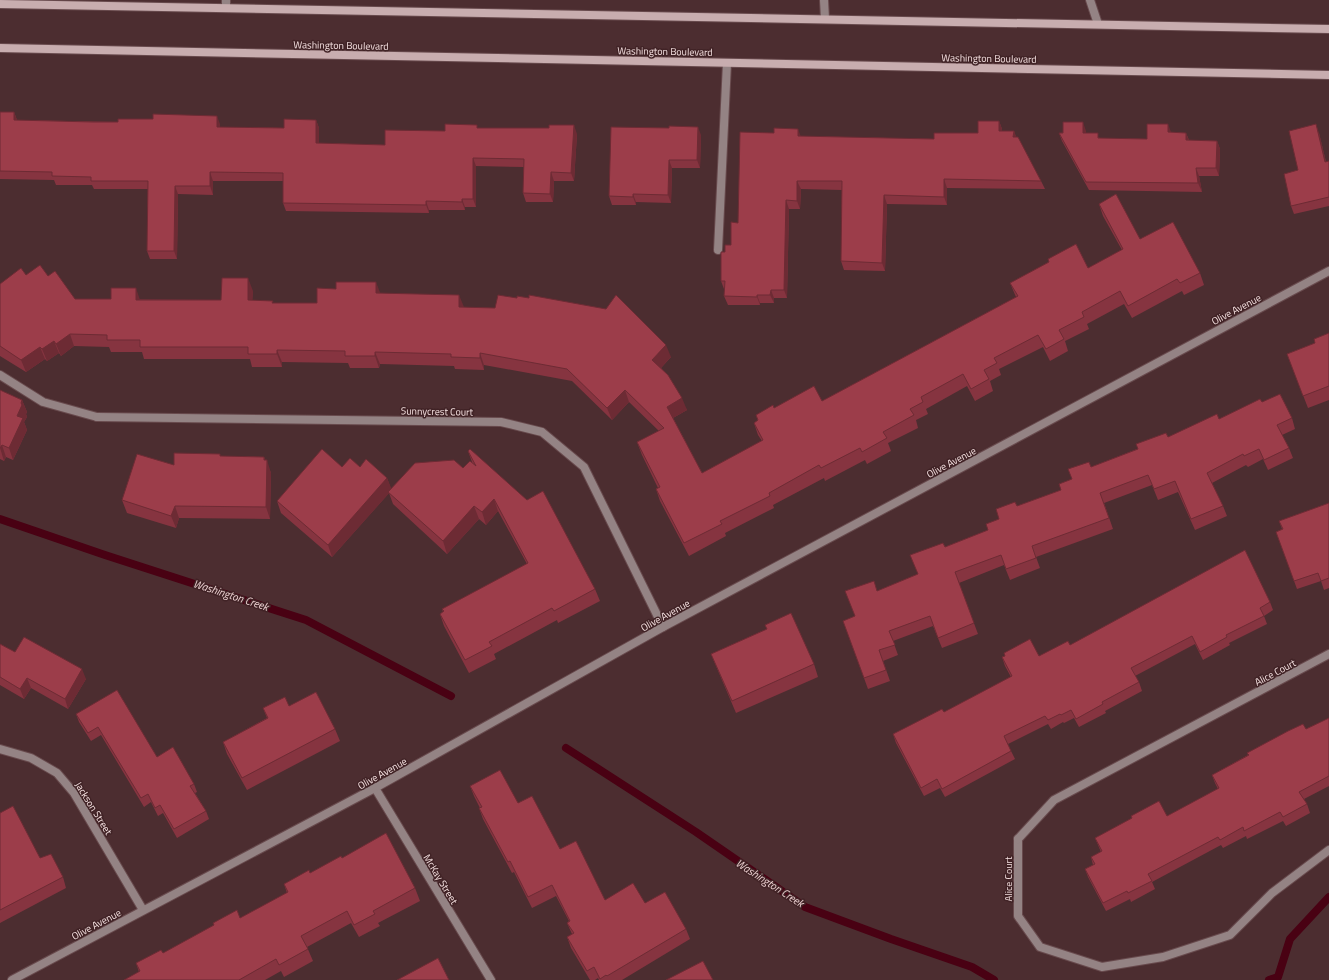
<svg xmlns="http://www.w3.org/2000/svg" width="1329" height="980" font-family="'Titillium Web',sans-serif">
	<style>
		.lines { fill: none; stroke-linecap: round; stroke-linejoin: round }
		.stream { stroke: #490113; stroke-width: 8 }
		.service-casing { stroke: #684a4d; stroke-width: 10 }
		.minor-casing { stroke: #684a4d; stroke-width: 10 }
		.secondary-casing { stroke: #684a4d; stroke-width: 10 }
		.service { stroke: #948384; stroke-width: 8 }
		.minor { stroke: #948384; stroke-width: 8 }
		.secondary { stroke: #c8adaf; stroke-width: 8 }
		.wall { fill: #863440 }
		.shaded-wall { fill: #6d2b34 }
		.building { fill: #9c3d4a; stroke: #6d2b34 }
		.labels { text-anchor: middle; stroke-width: 3; stroke-linejoin: round; paint-order: stroke }
		.street-label { font-size: 10px; fill: #f8e4e4; stroke: #412326 }
		.water-label { font-size: 11px; font-style: italic; fill: #efd3d4; stroke: #412326 }
	</style>
	<rect width="100%" height="100%" fill="#4c2d30"/>
	<g class="lines">
		<g class="stream">
			<polyline points="0,519 105,555 306,620 451,696"/>
			<polyline points="566,748 696,832 805,907 891,939 972,967 994,980"/>
			<polyline points="1269,980 1278,977 1290,939 1329,897"/>
		</g>
		<defs>
			<g id="service">
				<polyline points="226,0 226,8"/>
				<polyline points="824,0 825,19"/>
				<polyline points="1090,0 1098,24"/>
				<polyline points="718,250 727,63"/>
				<polyline points="0,375 43,402 97,417"/>
				<polyline points="1018,839 1018,916 1040,947 1102,967 1163,957 1230,935 1272,893 1329,850"/>
			</g>
			<g id="minor">
				<polyline points="97,417 501,422 542,432 584,467 663,627"/>
				<polyline points="0,749 31,758 57,773 74,793 143,910"/>
				<polyline points="375,788 491,980"/>
				<polyline points="1018,839 1054,800 1329,654"/>
				<polyline points="12,980 375,788 663,627 1329,271"/>
			</g>
			<g id="secondary">
				<polyline points="0,4 1329,29"/>
				<polyline points="0,48 1329,75"/>
			</g>
		</defs>
		<use href="#service" class="service-casing"/>
		<use href="#minor" class="minor-casing"/>
		<use href="#secondary" class="secondary-casing"/>
		<use href="#service" class="service"/>
		<use href="#minor" class="minor"/>
		<use href="#secondary" class="secondary"/>
	</g>
	<g class="wall">
		<polygon points="0,112 14,112 17,120 220,124 220,127 284,128 316,120 319,128 319,143 385,145 445,131 478,128 577,134 574,181 554,181 553,202 526,202 523,193 524,167 476,166 476,207 465,207 465,210 429,210 429,213 286,211 283,203 283,181 213,181 213,195 178,194 177,259 150,259 147,251 148,189 94,189 92,185 56,185 54,180 0,179"/>
		<polygon points="999,121 1002,129 1002,131 1014,131 1016,137 1041,181 1045,189 947,188 947,205 887,204 885,271 844,270 841,261 842,190 801,189 800,209 789,209 787,298 774,298 774,303 760,303 760,305 728,305 724,296 725,289 724,289 721,281 725,252 731,245 738,223 801,136 934,139 978,133"/>
		<polygon points="1086,131 1086,133 1100,138 1147,139 1171,132 1186,133 1189,140 1217,141 1220,149 1219,176 1199,176 1202,192 1089,190 1062,141 1059,133"/>
		<polygon points="1319,133 1326,162 1329,161 1329,206 1294,214 1291,206 1298,170"/>
		<polygon points="701,135 700,168 672,168 671,203 636,202 636,205 612,205 609,196"/>
		<polygon points="1099,204 1140,239 1200,273 1204,285 1184,295 1182,291 1132,318 1124,304 1087,324 1089,329 1065,341 1068,351 1050,361 1043,347 999,369 1001,375 990,381 993,391 975,401 967,386 926,409 928,414 916,420 918,428 888,443 891,451 867,464 865,460 825,481 824,478 773,505 774,508 725,533 726,536 689,556 660,501 656,489 658,488 642,455 637,442 659,431 629,402 612,420 572,381 484,365 484,370 455,369 454,366 380,364 379,368 350,368 348,363 282,362 282,367 252,367 250,359 144,359 142,352 111,352 109,347 74,346 61,356 59,353 47,361 45,359 26,372 0,356 0,284 26,275 48,276 75,299 221,300 253,291 252,300 273,303 317,303 380,293 464,307 671,357 661,368 687,410 673,418 702,473 762,441 758,435 754,423 758,421 756,415 774,408 822,401 1016,297 1010,283 1049,262 1048,259 1088,268 1122,250 1103,216"/>
		<polygon points="1329,333 1329,400 1308,408 1287,354 1315,343"/>
		<polygon points="0,390 22,400 27,412 26,414 27,417 24,422 27,430 13,460 6,457 4,461 0,459"/>
		<polygon points="1262,402 1292,418 1295,429 1282,435 1289,448 1293,458 1268,470 1263,459 1248,467 1246,465 1212,483 1223,506 1227,516 1195,530 1178,492 1158,500 1152,485 1104,503 1113,529 1036,557 1040,568 1010,580 1004,565 959,583 978,634 942,648 933,626 893,641 898,655 883,661 890,681 868,689 843,621 855,617 877,591 918,574 945,547 988,530 999,519 1017,506 1061,490 1072,479 1091,467 1168,437 1219,419"/>
		<polygon points="468,451 595,589 600,601 558,623 557,620 494,654 496,659 469,673 444,626 440,614 443,612 442,609 527,564 498,511 486,525 479,519 447,554 393,504 389,493 332,557 281,513 277,501 342,467 360,467 387,478 391,489 463,468 472,462"/>
		<polygon points="221,456 264,457 271,473 270,519 179,518 176,528 127,513 122,500 174,465"/>
		<polygon points="1329,503 1329,588 1324,590 1321,581 1297,589 1276,532 1282,529 1279,521"/>
		<polygon points="1270,602 1273,610 1264,616 1267,624 1229,643 1230,645 1203,660 1195,644 1135,676 1139,682 1142,691 1105,711 1106,713 1079,727 1074,718 1064,723 1063,722 1051,729 1048,724 1008,744 1011,751 1015,759 945,797 940,788 924,796 896,743 893,734 944,712 1011,677 1005,666 1002,657 1005,656 1004,653 1039,656 1070,645"/>
		<polygon points="765,625 814,664 818,677 736,713 716,666 711,654 767,629"/>
		<polygon points="0,644 15,652 86,679 68,709 31,688 24,699 0,685"/>
		<polygon points="289,706 335,729 340,741 247,790 227,754 223,742 267,718 263,708"/>
		<polygon points="76,714 157,757 194,784 197,792 195,793 206,811 209,819 177,838 163,813 158,816 151,802 144,807 101,735 91,741 79,722"/>
		<polygon points="1329,718 1329,786 1304,799 1307,804 1310,813 1286,826 1283,821 1247,839 1246,836 1223,848 1221,845 1152,882 1155,889 1131,902 1130,899 1106,911 1088,877 1085,869 1093,865 1091,857 1101,852 1095,838 1132,819 1131,816 1167,816 1218,789 1215,783 1212,775 1248,755 1247,753 1306,729"/>
		<polygon points="470,786 518,803 605,900 645,903 686,929 690,939 622,980 599,980 598,978 595,980 590,980 571,948 567,937 572,934 567,923 569,921 556,896 532,908 514,872 512,873 483,819 479,808 480,808 474,796"/>
		<polygon points="0,813 40,858 63,877 66,888 0,923"/>
		<polygon points="342,858 415,888 420,901 378,923 380,926 359,937 351,923 307,947 313,961 284,977 281,971 265,980 124,980 139,972 136,963 163,953 240,918 287,893 284,884 310,873"/>
	</g>
	<g class="shaded-wall">
		<polygon points="14,112 17,120 14,120"/>
		<polygon points="217,116 220,124 220,135 217,127"/>
		<polygon points="316,120 319,128 319,152 316,143"/>
		<polygon points="999,121 1002,129 1002,139 999,131"/>
		<polygon points="1083,122 1086,131 1086,142 1083,133"/>
		<polygon points="1168,124 1171,132 1168,132"/>
		<polygon points="1316,124 1319,133 1328,170 1325,162"/>
		<polygon points="574,125 577,134 574,181 571,173"/>
		<polygon points="698,127 701,135 700,168 697,160"/>
		<polygon points="798,129 801,137 798,136"/>
		<polygon points="1014,131 1017,139 1013,137"/>
		<polygon points="1186,133 1189,141 1186,140"/>
		<polygon points="1217,141 1220,149 1219,176 1216,168"/>
		<polygon points="473,158 476,166 476,207 473,199"/>
		<polygon points="669,160 672,168 671,203 668,195"/>
		<polygon points="1196,168 1199,176 1202,192 1198,183"/>
		<polygon points="210,172 213,181 213,195 210,186"/>
		<polygon points="551,172 554,181 553,202 550,194"/>
		<polygon points="944,179 947,188 947,205 944,197"/>
		<polygon points="797,181 801,189 800,209 797,201"/>
		<polygon points="175,186 178,194 177,259 174,251"/>
		<polygon points="633,194 636,202 636,205 633,197"/>
		<polygon points="884,195 887,204 885,271 882,263"/>
		<polygon points="462,199 465,207 465,210 462,202"/>
		<polygon points="786,200 789,209 787,298 784,290"/>
		<polygon points="426,201 429,210 429,213 426,205"/>
		<polygon points="248,278 253,291 252,312 248,300"/>
		<polygon points="376,282 381,295 376,293"/>
		<polygon points="136,288 140,300 136,300"/>
		<polygon points="771,290 774,298 774,303 770,295"/>
		<polygon points="459,295 464,307 459,307"/>
		<polygon points="757,295 760,303 760,305 757,297"/>
		<polygon points="70,334 74,346 61,356 56,344"/>
		<polygon points="54,341 59,353 47,361 42,349"/>
		<polygon points="666,345 671,357 657,372 652,360"/>
		<polygon points="40,347 45,359 26,372 21,360"/>
		<polygon points="277,350 282,362 282,367 277,354"/>
		<polygon points="375,352 380,364 379,368 375,356"/>
		<polygon points="480,353 484,365 484,370 480,358"/>
		<polygon points="625,390 629,402 612,420 607,408"/>
		<polygon points="682,398 687,410 671,419 667,407"/>
		<polygon points="22,400 27,412 26,414 27,417 24,422 27,430 13,460 9,448 21,403"/>
		<polygon points="2,445 6,457 4,461 0,448"/>
		<polygon points="264,457 267,463 267,460 271,473 270,519 266,507"/>
		<polygon points="387,478 392,490 332,557 328,545"/>
		<polygon points="494,499 498,511 486,525 482,512"/>
		<polygon points="175,506 179,518 176,528 171,516"/>
		<polygon points="474,506 479,519 447,554 443,541"/>
		<polygon points="82,669 86,679 68,709 65,699"/>
		<polygon points="27,678 31,688 24,699 20,689"/>
	</g>
	<g class="building">
		<polygon points="0,112 14,112 14,120 93,122 118,122 118,119 153,119 153,114 217,116 217,127 284,128 284,119 316,120 316,143 385,145 385,130 445,131 445,124 477,125 477,128 549,128 549,125 574,125 571,173 551,172 550,194 523,193 524,159 473,158 473,199 462,199 462,202 426,201 426,205 283,203 283,173 210,172 210,186 175,186 174,251 147,251 148,181 91,181 91,177 52,176 52,172 0,171"/>
		<polygon points="978,121 999,121 999,131 1014,131 1013,137 1018,137 1041,181 944,179 944,197 884,195 882,263 841,261 842,181 797,181 797,201 786,200 784,290 771,290 770,295 757,295 757,297 724,296 725,281 721,281 721,252 725,252 725,245 731,245 731,222 738,223 740,132 774,133 774,128 798,129 798,136 934,139 934,133 978,133"/>
		<polygon points="1063,122 1083,122 1083,133 1098,133 1098,138 1147,139 1147,124 1168,124 1168,132 1186,133 1186,140 1217,141 1216,168 1196,168 1198,183 1086,182 1059,133 1063,133"/>
		<polygon points="1316,124 1325,162 1329,161 1329,197 1291,206 1284,174 1298,170 1289,131"/>
		<polygon points="669,126 698,127 697,160 669,160 668,195 633,194 633,197 609,196 611,127 669,128"/>
		<polygon points="1116,194 1140,239 1173,222 1200,273 1180,283 1177,279 1128,306 1120,291 1082,312 1084,317 1059,330 1064,339 1046,349 1038,335 994,358 997,363 984,370 989,379 971,389 963,374 921,397 923,402 910,409 914,415 883,432 887,438 862,452 860,448 821,468 819,465 769,493 770,496 720,521 722,524 684,543 656,489 660,487 637,442 664,428 625,390 607,408 567,369 480,353 480,358 451,357 451,354 375,352 375,356 345,356 345,351 277,350 277,354 248,354 248,347 140,347 140,340 107,340 107,335 70,334 56,344 54,341 42,349 40,347 21,360 0,346 0,284 21,268 26,275 40,265 48,276 55,271 75,299 111,299 111,288 136,288 136,300 221,300 222,278 248,278 248,300 273,301 272,303 317,303 317,288 336,289 336,282 376,282 376,293 459,295 459,307 495,308 498,295 517,298 517,296 529,298 529,295 606,309 616,295 666,345 652,360 668,375 682,398 667,407 702,473 763,440 754,423 758,420 756,415 773,405 774,408 814,386 822,401 1018,296 1010,283 1049,262 1048,259 1076,244 1088,268 1123,249 1099,204"/>
		<polygon points="1329,333 1329,386 1303,396 1287,354 1315,343 1314,339"/>
		<polygon points="0,390 22,400 21,403 22,405 17,416 23,418 9,448 2,445 0,448"/>
		<polygon points="1280,394 1292,418 1277,425 1289,448 1264,460 1259,449 1244,456 1243,454 1207,473 1223,506 1191,519 1175,481 1154,489 1148,475 1100,493 1109,518 1032,546 1036,558 1006,569 1001,555 955,572 974,623 938,638 930,616 889,631 895,645 879,650 886,670 864,678 843,621 855,616 845,591 874,581 877,591 918,574 910,555 943,543 945,547 988,530 986,524 999,519 996,509 1015,502 1017,506 1061,490 1059,484 1072,479 1068,469 1089,462 1091,467 1138,449 1136,444 1166,433 1168,437 1217,414 1219,419 1260,399 1262,402"/>
		<polygon points="322,449 342,467 350,458 360,467 366,459 387,478 328,545 277,501"/>
		<polygon points="470,449 527,500 543,491 595,589 554,611 552,608 489,642 492,646 465,660 440,614 444,611 442,609 528,563 494,499 482,512 474,506 443,541 388,492 415,463 454,460 463,468 470,461 476,466 468,451"/>
		<polygon points="174,453 220,454 220,456 264,457 264,460 267,460 266,507 175,506 171,516 122,500 137,454 174,465"/>
		<polygon points="1329,503 1329,578 1321,581 1318,573 1294,581 1276,532 1283,529 1279,521"/>
		<polygon points="1245,550 1270,602 1260,608 1264,616 1226,635 1227,637 1200,652 1192,636 1131,668 1139,682 1102,702 1103,704 1076,719 1071,710 1061,715 1060,714 1048,720 1045,716 1004,736 1011,751 942,789 937,779 921,788 893,734 942,709 944,712 1012,676 1002,657 1005,656 1004,653 1030,639 1039,656 1068,641 1070,645"/>
		<polygon points="791,613 814,664 732,701 711,654 767,629 765,625"/>
		<polygon points="24,637 82,669 65,699 27,678 20,689 0,677 0,644 15,652"/>
		<polygon points="117,690 157,757 173,747 194,784 190,786 206,811 174,829 160,805 155,808 148,794 141,798 98,727 88,733 76,714"/>
		<polygon points="316,692 335,729 242,778 223,742 268,718 263,708 285,697 289,706"/>
		<polygon points="1329,718 1329,776 1299,792 1307,804 1283,817 1280,812 1244,831 1243,827 1220,840 1218,837 1148,874 1152,881 1128,893 1127,891 1103,903 1085,869 1095,864 1091,857 1102,851 1095,838 1132,818 1131,816 1159,801 1167,816 1219,788 1212,775 1249,755 1247,753 1288,731 1303,724 1306,729"/>
		<polygon points="500,770 518,803 532,796 560,849 576,841 605,900 633,883 645,903 665,892 686,929 607,976 606,975 600,979 594,967 587,971 567,937 574,933 567,923 570,921 552,885 528,897 510,861 508,862 479,808 482,807 470,786"/>
		<polygon points="13,806 40,858 51,854 63,877 0,910 0,813"/>
		<polygon points="386,833 415,888 373,911 375,914 354,925 347,911 301,936 308,949 279,965 276,959 239,980 124,980 140,971 136,963 161,950 163,953 214,925 213,923 237,910 240,918 288,892 284,884 309,870 310,873 341,856 342,858"/>
		<polygon points="438,958 449,980 397,980"/>
		<polygon points="703,961 713,980 666,980"/>
	</g>
	<g class="labels">
		<g class="street-label">
			<text transform="translate(341 45) rotate(1)" y="4">Washington Boulevard</text>
			<text transform="translate(665 51) rotate(1)" y="4">Washington Boulevard</text>
			<text transform="translate(989 58) rotate(1)" y="4">Washington Boulevard</text>
			<text transform="translate(1236 309) rotate(-28)" y="4">Olive Avenue</text>
			<text transform="translate(437 411) rotate(1)" y="4">Sunnycrest Court</text>
			<text transform="translate(951 462) rotate(-28)" y="4">Olive Avenue</text>
			<text transform="translate(665 615) rotate(-29)" y="4">Olive Avenue</text>
			<text transform="translate(1275 672) rotate(-28)" y="4">Alice Court</text>
			<text transform="translate(382 773) rotate(-29)" y="4">Olive Avenue</text>
			<text transform="translate(94 808) rotate(58)" y="4">Jackson Street</text>
			<text transform="translate(441 879) rotate(59)" y="4">McKay Street</text>
			<text transform="translate(1008 879) rotate(-90)" y="4">Alice Court</text>
			<text transform="translate(96 924) rotate(-28)" y="4">Olive Avenue</text>
		</g>
		<g class="water-label">
			<text transform="translate(231 595) rotate(18)" y="4">Washington Creek</text>
			<text transform="translate(770 883) rotate(33)" y="4">Washington Creek</text>
		</g>
	</g>
</svg>
